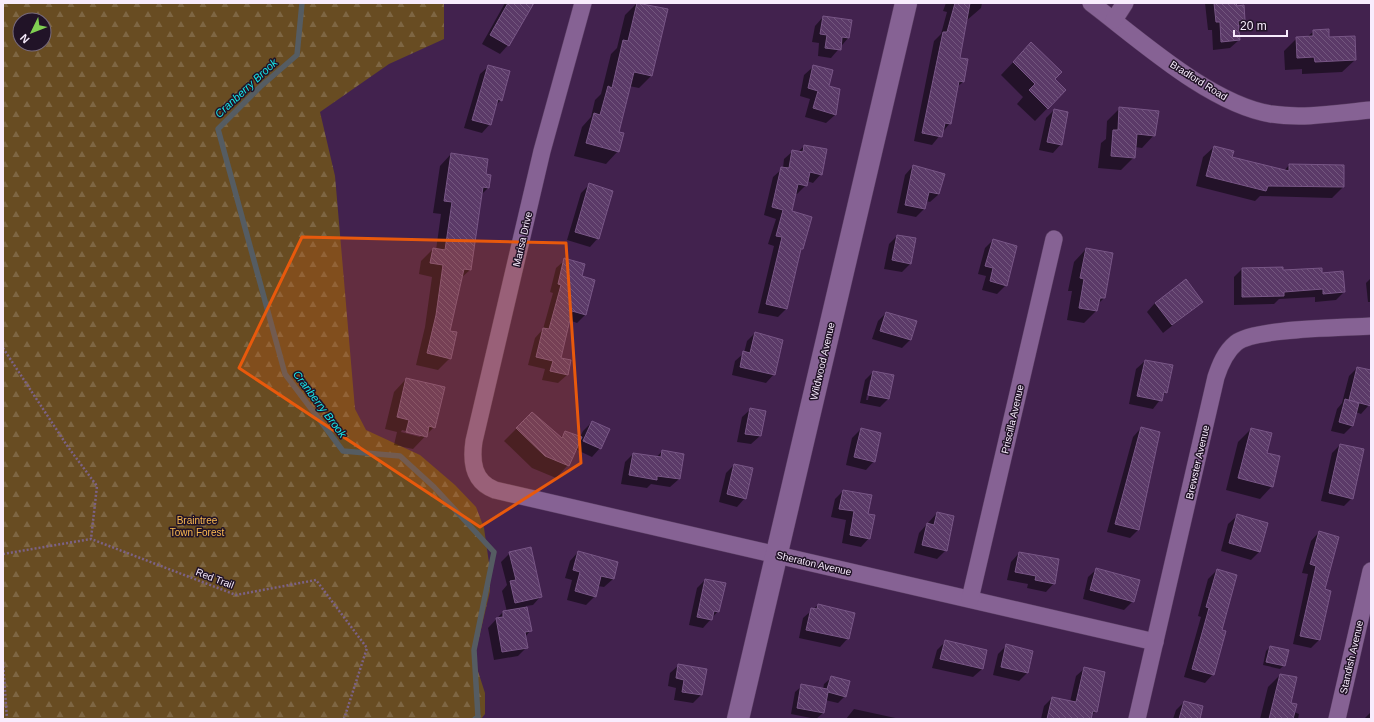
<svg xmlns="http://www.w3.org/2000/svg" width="1374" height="722" font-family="Arial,sans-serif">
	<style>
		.forest { fill: url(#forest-firs); fill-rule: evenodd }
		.shadow { fill: #0007; fill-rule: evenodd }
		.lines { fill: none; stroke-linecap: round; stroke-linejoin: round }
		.stream { stroke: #555c62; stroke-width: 5.5 }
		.building { fill: url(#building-back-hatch); stroke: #785686 }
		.minor-casing { stroke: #5a3e63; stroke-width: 18 }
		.tertiary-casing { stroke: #5a3e63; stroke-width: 23 }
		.path { stroke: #7c6286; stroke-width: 2.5; stroke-dasharray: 2 2; stroke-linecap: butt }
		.minor { stroke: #866294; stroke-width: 17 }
		.tertiary { stroke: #866294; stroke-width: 22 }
		.marked { fill: #e8590c; fill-opacity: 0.2; stroke: #e8590c; stroke-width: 3; stroke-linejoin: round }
		.labels { text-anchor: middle; stroke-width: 3; stroke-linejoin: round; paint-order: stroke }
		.street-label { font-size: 10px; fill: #f8ecfd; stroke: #211327 }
		.park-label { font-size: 10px; fill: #fcba51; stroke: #211327 }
		.water-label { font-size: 11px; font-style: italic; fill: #16e7e9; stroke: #211327 }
	</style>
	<defs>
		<pattern id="forest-firs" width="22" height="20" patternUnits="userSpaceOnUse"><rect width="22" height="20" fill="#684c22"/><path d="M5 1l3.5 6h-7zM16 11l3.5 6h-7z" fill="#7e6643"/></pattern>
		<pattern id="building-back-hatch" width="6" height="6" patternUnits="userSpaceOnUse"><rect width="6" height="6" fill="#5b3a68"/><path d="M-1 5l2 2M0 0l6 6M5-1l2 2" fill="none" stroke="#73577e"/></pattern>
	</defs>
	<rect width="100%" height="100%" fill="#42224e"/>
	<path class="forest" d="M 3,3 L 444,3 L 444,39 L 389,64 L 320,112 L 335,176 L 355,409 L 366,430 L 420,455 L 455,485 L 476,507 L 484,528 L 489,563 L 490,591 L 474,659 L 485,693 L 485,714 L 481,719 L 3,719 ZM 20,20 L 44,20 L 44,44 L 20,44 Z"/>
	<g class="shadow">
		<polygon points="505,3 531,3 508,45 500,54 482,44"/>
		<polygon points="637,3 667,9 651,76 639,88 629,86 617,133 618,151 606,164 574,156 582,127 591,117 595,100 601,94 611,54 617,48 625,15"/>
		<polygon points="946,3 982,3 981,8 966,21 959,59 963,82 957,87 950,123 932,145 914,141 934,41 941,34 947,12 943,11"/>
		<polygon points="1205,3 1235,3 1236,7 1244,20 1238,26 1239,40 1230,48 1213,50 1212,30 1208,30"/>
		<polygon points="823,17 849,37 831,58 818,56 819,43 812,42 815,26"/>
		<polygon points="1314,31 1328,38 1355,60 1342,72 1302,74 1302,69 1285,70 1284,51 1297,38 1307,37"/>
		<polygon points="1019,56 1065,90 1035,121 1017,104 1023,97 1001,75"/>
		<polygon points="489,66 501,100 494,107 490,124 482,133 464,128 480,74"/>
		<polygon points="813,67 828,87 839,90 835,115 826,123 805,117 810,99 800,96 804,75"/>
		<polygon points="1120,108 1154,135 1142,148 1135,147 1134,157 1121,170 1098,168 1101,143 1106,139 1107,121"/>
		<polygon points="1054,110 1061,144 1053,153 1039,150 1046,118"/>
		<polygon points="804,146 821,174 813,183 807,181 806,185 797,194 795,193 791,212 802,248 800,250 786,309 778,317 758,313 774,246 768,244 776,219 764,215 773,177 783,168 784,159 793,151 798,152"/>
		<polygon points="1214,147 1231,157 1284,171 1289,165 1343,187 1332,198 1260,196 1255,201 1196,186 1203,157"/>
		<polygon points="451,154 485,175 488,188 480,196 470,270 461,278 449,332 450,358 438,370 416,365 425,327 432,277 419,274 421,261 433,249 436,250 441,214 433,213 440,166"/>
		<polygon points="913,166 939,194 930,202 926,201 924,209 916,217 897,213 905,175"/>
		<polygon points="589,185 598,238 590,247 567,240 581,193"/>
		<polygon points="897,236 910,264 902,272 884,269 889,244"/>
		<polygon points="993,240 1006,285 997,294 982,290 986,276 978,274 985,248"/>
		<polygon points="1086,249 1104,298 1097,305 1096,311 1084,323 1067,320 1072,291 1068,291 1074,262"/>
		<polygon points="565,260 586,314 577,323 569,320 560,359 570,361 567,375 558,383 542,380 545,369 528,365 535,338 543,329 553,293 550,292 556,268"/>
		<polygon points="1242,269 1321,274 1344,292 1336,300 1315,302 1315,297 1279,299 1274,304 1234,305 1234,277"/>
		<polygon points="1371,278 1371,302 1368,302 1366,283"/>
		<polygon points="1202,302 1163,333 1147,312 1155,303"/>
		<polygon points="886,313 910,340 902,348 872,339 878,321"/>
		<polygon points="755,333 774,374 766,383 732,375 735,361 744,353 747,341"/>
		<polygon points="1145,361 1166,392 1153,409 1129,404 1136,369"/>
		<polygon points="1357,368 1371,371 1369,405 1361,414 1356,412 1352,426 1344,434 1331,431 1337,409 1342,403 1349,376"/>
		<path d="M 873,372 L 888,399 L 880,407 L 860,403 L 865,380 ZM 870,380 L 872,380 L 868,400 L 866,400 Z"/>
		<path d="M 406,379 L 434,427 L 413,449 L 394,445 L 397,432 L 385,429 L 394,392 ZM 402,430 L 422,435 L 420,437 L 401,432 Z"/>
		<polygon points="751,409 764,411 760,436 751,444 737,442 742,417"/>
		<polygon points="532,413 560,438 566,432 580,437 583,431 592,422 600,448 592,457 575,449 568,465 556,478 532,468 504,441"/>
		<polygon points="1141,428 1138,530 1130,538 1107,532 1133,437"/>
		<polygon points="861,429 874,461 866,470 846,465 852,438"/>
		<polygon points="1251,429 1266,454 1272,486 1260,499 1226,490 1238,442"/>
		<polygon points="1340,445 1352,498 1344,506 1321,501 1332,453"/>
		<polygon points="662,451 679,479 670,487 651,484 647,488 621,484 625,462 633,454 656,458"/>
		<polygon points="734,465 745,498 737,507 719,502 726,473"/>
		<polygon points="843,491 867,515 869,538 861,547 842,543 846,520 831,517 835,499"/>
		<polygon points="937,513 946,550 937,559 914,553 919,533"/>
		<polygon points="1237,516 1259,552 1251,560 1221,551 1228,524"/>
		<polygon points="1319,532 1324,590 1319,640 1311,648 1293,644 1308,574 1302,573 1311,541"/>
		<polygon points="578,552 613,579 604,587 598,586 595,596 586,605 567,600 572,580 565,578 570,561"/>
		<polygon points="510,553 541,596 533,605 526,606 530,631 525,637 526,648 518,656 494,660 488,628 503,612 507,612 502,591 507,585 501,562"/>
		<polygon points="1019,553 1054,583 1046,592 1027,588 1028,584 1007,580 1011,562"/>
		<polygon points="1097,569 1133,601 1124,610 1083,599 1088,577"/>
		<polygon points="1217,570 1213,674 1205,683 1184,677 1201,617 1198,616 1208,579"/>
		<polygon points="705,580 718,611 703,628 689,625 697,588"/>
		<polygon points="818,605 848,638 840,647 799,638 803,618"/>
		<polygon points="945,642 982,669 973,677 932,668 937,650"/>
		<polygon points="1006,646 1027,673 1019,681 993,675 998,654"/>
		<polygon points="1270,647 1284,665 1280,669 1263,665 1266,651"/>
		<polygon points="679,665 705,670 701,695 693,703 674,700 676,688 668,686 670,673"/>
		<polygon points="1085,668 1096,711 1088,719 1041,719 1044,706 1052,698 1070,702 1076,676"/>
		<polygon points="1280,675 1294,712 1299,714 1298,719 1260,719 1268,687"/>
		<polygon points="831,678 845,696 838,703 825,700 823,713 816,719 791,714 795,692 802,686 823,689 824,684"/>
		<polygon points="1184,702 1199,719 1173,719 1176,710"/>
		<polygon points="854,709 900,719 846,719"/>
		<polygon points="1371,712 1371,719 1364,719"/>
	</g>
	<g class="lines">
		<polyline class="stream" points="302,3 297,55 260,87 218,129 285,374 343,451 400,456 434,487 494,552 474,650 478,717 475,719"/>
	</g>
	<g class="building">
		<polygon points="508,3 534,3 509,46 490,35"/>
		<polygon points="637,3 668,9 652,76 634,72 619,132 624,133 619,152 586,143 594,113 600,115 608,86 612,88 623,40 628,41"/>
		<polygon points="955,3 970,3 960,58 968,59 964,82 959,81 951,124 945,123 942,137 922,133 943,32 947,32"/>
		<polygon points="1214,3 1236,3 1237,6 1244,5 1245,20 1238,21 1240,40 1221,42 1220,22 1216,22"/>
		<polygon points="823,16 852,20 849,38 842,37 841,50 825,48 827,35 820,34"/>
		<polygon points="1329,29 1329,37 1355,36 1356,60 1315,62 1314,57 1297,58 1296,37 1313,36 1313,30"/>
		<polygon points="1031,42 1062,72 1055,79 1066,90 1048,109 1029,90 1035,84 1013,62"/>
		<polygon points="488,65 510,71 502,101 498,99 491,125 472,120"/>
		<polygon points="813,65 833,70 829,86 840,89 836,115 813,108 818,91 808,88"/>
		<polygon points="1119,107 1159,111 1155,136 1137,134 1135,158 1111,156 1113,130 1118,130"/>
		<polygon points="1054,109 1068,112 1062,145 1047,142"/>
		<polygon points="804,145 827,149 822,175 810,172 807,186 798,184 792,211 812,217 803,249 801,249 787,309 766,304 782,237 776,236 783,210 772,207 781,167 789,168 792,150 803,152"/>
		<polygon points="1214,146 1234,151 1232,157 1289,171 1289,164 1344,165 1344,187 1268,186 1266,191 1206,176"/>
		<polygon points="451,153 488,159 486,174 491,175 489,188 483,187 471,270 464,269 450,331 457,332 451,359 427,353 436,315 443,265 430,263 433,248 445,250 452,202 444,201"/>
		<polygon points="913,165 945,174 939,194 929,192 925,209 905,205"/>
		<polygon points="589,183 613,191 599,239 575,232"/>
		<polygon points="897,235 916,238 911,264 892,260"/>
		<polygon points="993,239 1017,246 1007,286 990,281 993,268 985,266"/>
		<polygon points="1086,248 1113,253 1105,298 1100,298 1097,311 1079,308 1084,279 1080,278"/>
		<polygon points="564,258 585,264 582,276 595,280 586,315 572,311 561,358 571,360 568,375 550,371 553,361 536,357 543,328 549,329 561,285 558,284"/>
		<polygon points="1283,267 1283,270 1322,268 1322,273 1343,271 1345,292 1323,294 1323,289 1284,292 1284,296 1242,297 1242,268"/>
		<polygon points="1186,279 1203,302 1172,325 1155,303"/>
		<polygon points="886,312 917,321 911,340 880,331"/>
		<polygon points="755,332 783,340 775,375 740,367 743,351 750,353"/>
		<polygon points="1145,360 1173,365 1167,393 1164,392 1162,401 1137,396"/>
		<polygon points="1357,367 1371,370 1371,406 1349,400"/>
		<polygon points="873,371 894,375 889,399 868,395"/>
		<polygon points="406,378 445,387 435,428 429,426 427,437 406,432 409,420 397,417"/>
		<polygon points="1345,399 1359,403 1353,426 1339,422"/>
		<polygon points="750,408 766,411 761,436 745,434"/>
		<polygon points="532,412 562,438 565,431 582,437 569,466 545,456 516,428"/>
		<polygon points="592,421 610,429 601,449 583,441"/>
		<polygon points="1141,427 1160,432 1139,530 1115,524"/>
		<polygon points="861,428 881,433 875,462 854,457"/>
		<polygon points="1251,428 1272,433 1267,453 1280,456 1273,487 1238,478"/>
		<polygon points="1340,444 1364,449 1353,499 1329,493"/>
		<polygon points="662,450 684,454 680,479 657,476 657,480 629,475 633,453 661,457"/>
		<polygon points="734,464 753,468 746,499 727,494"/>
		<polygon points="843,490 872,495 868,514 875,515 870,539 850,535 854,511 839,509"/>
		<polygon points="937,512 954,516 947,551 922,545 927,523 934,525"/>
		<polygon points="1237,514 1268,523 1260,552 1229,543"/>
		<polygon points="1319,531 1339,537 1325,589 1331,591 1320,640 1300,636 1316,566 1310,564"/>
		<polygon points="531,547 542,597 515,603 510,581 516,580 509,552"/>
		<polygon points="578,551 618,562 614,579 601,576 596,597 575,591 580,572 573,570"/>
		<polygon points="1019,552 1059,559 1055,584 1035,580 1036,576 1015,572"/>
		<polygon points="1096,568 1140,580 1134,602 1090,590"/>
		<polygon points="1217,569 1237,575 1222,630 1226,631 1214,675 1192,669 1209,608 1206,607"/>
		<polygon points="705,579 726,583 719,612 714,611 712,620 697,617"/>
		<polygon points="818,604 855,613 849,639 806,630 811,608 817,609"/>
		<polygon points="527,607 532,631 525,632 528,648 502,652 496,618 503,617 503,611"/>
		<polygon points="945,640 987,650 983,669 940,659"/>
		<polygon points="1006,644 1033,651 1028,673 1001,667"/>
		<polygon points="1270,646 1289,650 1285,666 1266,662"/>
		<polygon points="678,664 707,669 702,695 682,692 684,680 676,678"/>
		<polygon points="1084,667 1105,672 1097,712 1093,711 1091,719 1047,719 1052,697 1076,702"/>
		<polygon points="1280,674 1297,677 1291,703 1297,704 1293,719 1269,719"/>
		<polygon points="831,676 850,681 846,697 828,692 824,713 797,708 801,684 827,689"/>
		<polygon points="1184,701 1203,706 1200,719 1179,719"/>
	</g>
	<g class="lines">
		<defs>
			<g id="minor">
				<path d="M 583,3 L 542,151 L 474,441 C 471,461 473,482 495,490 L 1155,642"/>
				<path d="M 1091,3 C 1140,40 1210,104 1271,114 C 1304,119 1338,113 1371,110"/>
				<polyline points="1114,20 1125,3"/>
				<polyline points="970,599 1054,239"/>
				<path d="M 1137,719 L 1216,377 C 1220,365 1225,352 1236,343 C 1254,328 1343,328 1371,326"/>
				<polyline points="1337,719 1371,571"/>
			</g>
			<polyline id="tertiary" points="738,719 906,3"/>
		</defs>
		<use href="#minor" class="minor-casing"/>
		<use href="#tertiary" class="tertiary-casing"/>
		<g class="path">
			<polyline points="3,348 68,447 97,486 91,539"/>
			<polyline points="3,554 91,539 236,595 316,580 367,648 344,719"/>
			<polyline points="3,662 7,719"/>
		</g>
		<use href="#minor" class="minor"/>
		<use href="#tertiary" class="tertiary"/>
	</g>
	<path class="marked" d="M 302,237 L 566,243 L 581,463 L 480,527 L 239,368 Z"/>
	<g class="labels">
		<g class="street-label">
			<text transform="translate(1199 80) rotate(32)" y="4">Bradford Road</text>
			<text transform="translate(522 239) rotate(-77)" y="4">Marisa Drive</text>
			<text transform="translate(822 361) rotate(-77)" y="4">Wildwood Avenue</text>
			<text transform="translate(1012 419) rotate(-77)" y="4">Priscilla Avenue</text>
			<text transform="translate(1197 462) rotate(-77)" y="4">Brewster Avenue</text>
			<text transform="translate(814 563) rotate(13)" y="4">Sheraton Avenue</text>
			<text transform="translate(215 578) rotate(21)" y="4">Red Trail</text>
			<text transform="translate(1351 657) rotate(-77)" y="4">Standish Avenue</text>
		</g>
		<g class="park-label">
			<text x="197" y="524">Braintree<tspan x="197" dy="12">Town Forest</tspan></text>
		</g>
		<g class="water-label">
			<text transform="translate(246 88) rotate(-43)" y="4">Cranberry Brook</text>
			<text transform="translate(320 404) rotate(53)" y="4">Cranberry Brook</text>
		</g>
	</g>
	<rect width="1374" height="722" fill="none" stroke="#f8ecfd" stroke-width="8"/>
	<g transform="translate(32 32) rotate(227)"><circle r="19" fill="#211327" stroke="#776a7d"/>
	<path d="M0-3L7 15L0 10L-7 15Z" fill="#80d052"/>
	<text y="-6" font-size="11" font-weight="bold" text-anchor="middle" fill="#f8ecfd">N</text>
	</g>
	<path d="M1234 30v6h53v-6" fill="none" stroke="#f8ecfd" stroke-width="2"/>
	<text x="1240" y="30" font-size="12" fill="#f8ecfd" stroke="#211327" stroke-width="3" paint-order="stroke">20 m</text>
</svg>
